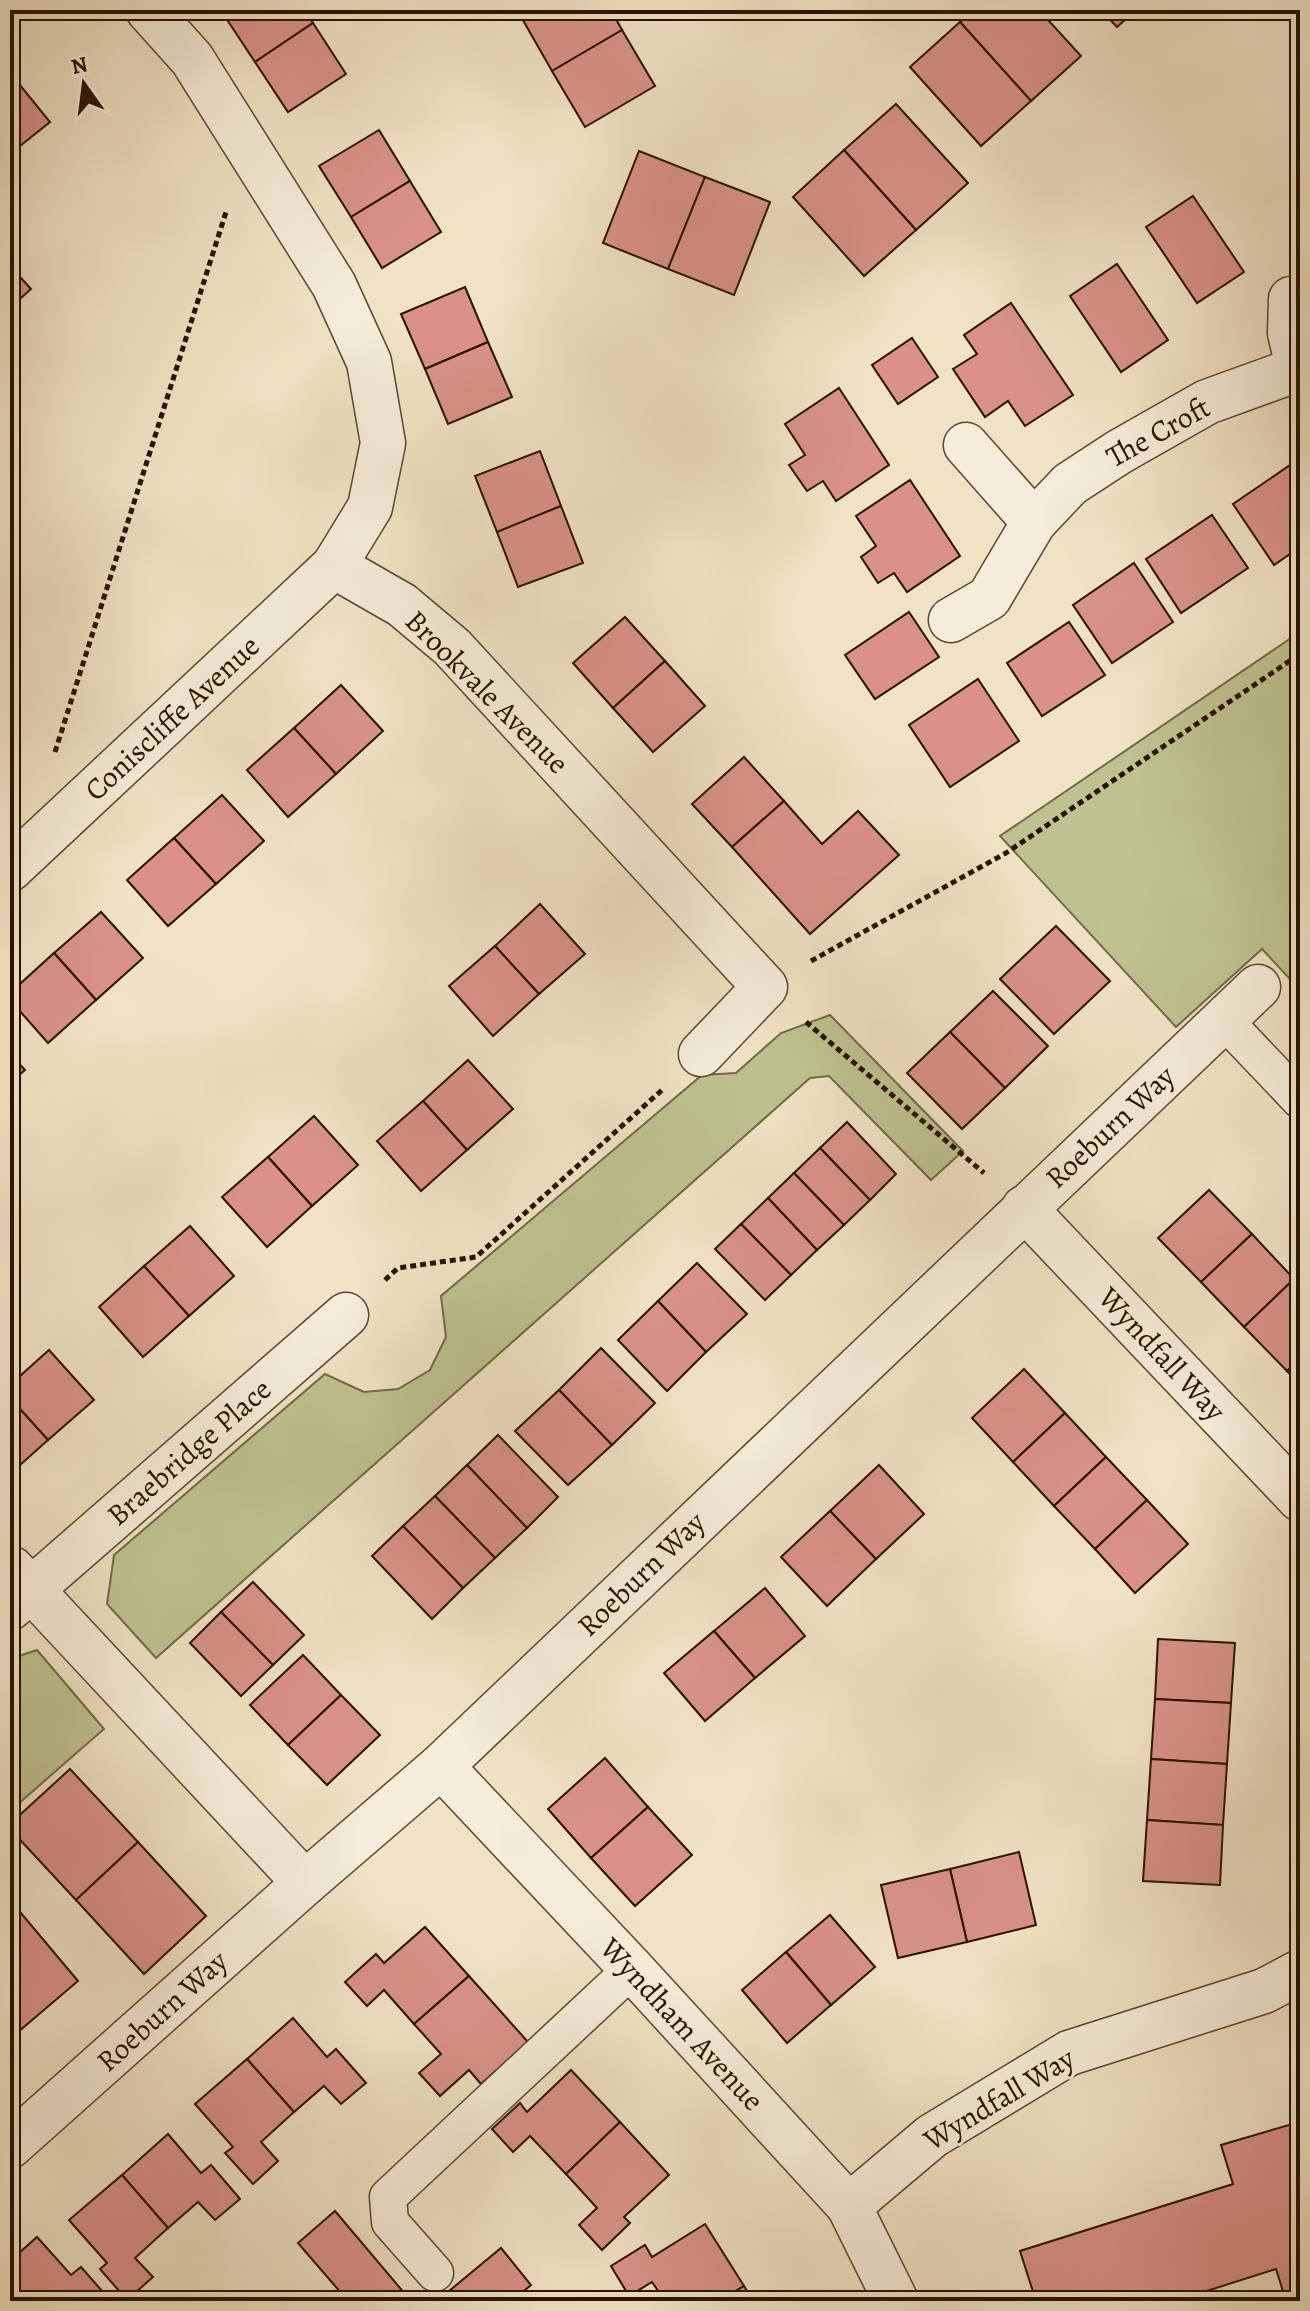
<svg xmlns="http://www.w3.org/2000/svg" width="1310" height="2311" font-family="Alegreya,serif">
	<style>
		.green { fill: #bec290; stroke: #736a48; stroke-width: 2 }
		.building { fill: #da9288; stroke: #281100; stroke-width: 2 }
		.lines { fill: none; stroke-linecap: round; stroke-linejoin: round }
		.service-casing { stroke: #5a4631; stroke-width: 39 }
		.minor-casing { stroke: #5a4631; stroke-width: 47 }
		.path { stroke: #281100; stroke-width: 5; stroke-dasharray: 6 4; stroke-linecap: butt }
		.service { stroke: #f5edd9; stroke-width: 36 }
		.minor { stroke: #f5edd9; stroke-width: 44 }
		.labels { text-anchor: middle; stroke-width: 6; stroke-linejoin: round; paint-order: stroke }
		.street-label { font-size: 30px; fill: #281100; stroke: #f5edd9 }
	</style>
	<rect width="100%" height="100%" fill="#f0e3c4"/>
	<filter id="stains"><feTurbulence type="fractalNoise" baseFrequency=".0025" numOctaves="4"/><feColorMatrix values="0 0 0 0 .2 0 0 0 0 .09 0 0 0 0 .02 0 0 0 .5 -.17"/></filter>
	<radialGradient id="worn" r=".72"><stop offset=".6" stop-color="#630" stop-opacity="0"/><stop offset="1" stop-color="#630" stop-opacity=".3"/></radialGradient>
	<g class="green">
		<polygon points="1300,632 1300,990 1262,949 1176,1027 1000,836"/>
		<polygon points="830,1015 963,1151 931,1180 829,1076 810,1078 156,1658 107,1604 114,1555 325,1374 364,1392 398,1389 430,1370 446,1337 441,1296 702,1075 736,1073 781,1033"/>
		<polygon points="37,1650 104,1729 10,1811 10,1659"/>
	</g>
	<g class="building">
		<polygon points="225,10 304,10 313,23 255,62 222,12"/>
		<polygon points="528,10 611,10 622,30 552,71 520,15"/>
		<polygon points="973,10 1039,10 1081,56 1031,101 960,22"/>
		<polygon points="1101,10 1136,10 1117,27"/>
		<polygon points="960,22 1031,101 981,146 910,67"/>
		<polygon points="313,23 346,74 288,112 255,62"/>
		<polygon points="622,30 655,86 585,127 552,71"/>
		<polygon points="11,74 50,122 10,154 10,75"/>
		<polygon points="896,104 968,183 916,230 844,150"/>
		<polygon points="379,130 410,181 351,217 319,166"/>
		<polygon points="844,150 916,230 864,276 793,197"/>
		<polygon points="639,151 705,177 668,269 603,243"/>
		<polygon points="705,177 770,202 734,295 668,269"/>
		<polygon points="410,181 441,232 382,268 351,217"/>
		<polygon points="1193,196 1244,272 1197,303 1146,227"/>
		<polygon points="1117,264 1168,340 1121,372 1070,296"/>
		<polygon points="10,266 31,289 10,308"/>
		<polygon points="465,287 488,342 425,369 401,314"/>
		<polygon points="1011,303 1073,395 1025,426 1008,401 985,417 953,369 977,354 964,335"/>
		<polygon points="912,338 938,377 898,404 872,365"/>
		<polygon points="488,342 512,397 448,424 425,369"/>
		<polygon points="839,388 889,465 836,501 823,481 807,491 789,465 805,455 785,424"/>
		<polygon points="540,451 561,506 497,532 475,476"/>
		<polygon points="1299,459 1300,547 1274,565 1233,504"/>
		<polygon points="910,480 960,556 907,592 894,573 878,583 861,557 876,546 856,516"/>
		<polygon points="561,506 583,563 518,587 497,532"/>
		<polygon points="1212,515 1248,568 1181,613 1146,559"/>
		<polygon points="1134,563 1173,622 1112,663 1073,605"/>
		<polygon points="909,612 939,657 875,699 845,655"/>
		<polygon points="625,617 665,661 613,708 573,663"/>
		<polygon points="1069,622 1105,675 1042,716 1007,663"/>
		<polygon points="665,661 705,706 653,752 613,708"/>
		<polygon points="978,679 1019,741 950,787 909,725"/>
		<polygon points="341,685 383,731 336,774 294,728"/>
		<polygon points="294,728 336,774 288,817 247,770"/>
		<polygon points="744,757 784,801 732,847 692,804"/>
		<polygon points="222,795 264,841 216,884 174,838"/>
		<polygon points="784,801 822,844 858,811 899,855 810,934 732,847"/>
		<polygon points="174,838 216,884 168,926 127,880"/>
		<polygon points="540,904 585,954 539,994 495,946"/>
		<polygon points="101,912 143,958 96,1000 54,953"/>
		<polygon points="1056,926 1110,981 1054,1034 1000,979"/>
		<polygon points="495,946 539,994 493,1036 449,986"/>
		<polygon points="54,953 96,1000 48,1043 10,1000 10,993"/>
		<polygon points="993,991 1048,1046 1005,1088 950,1032"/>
		<polygon points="950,1032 1005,1088 962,1129 907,1073"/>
		<polygon points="10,1054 25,1070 10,1083"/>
		<polygon points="468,1060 513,1109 467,1150 423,1101"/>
		<polygon points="423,1101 467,1150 421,1191 377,1141"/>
		<polygon points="314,1116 358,1165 312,1206 268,1157"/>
		<polygon points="847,1122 896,1174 870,1200 820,1148"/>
		<polygon points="820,1148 870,1200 844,1225 794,1173"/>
		<polygon points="268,1157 312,1206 267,1247 222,1197"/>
		<polygon points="794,1173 844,1225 817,1250 768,1198"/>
		<polygon points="1209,1190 1252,1234 1201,1282 1158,1238"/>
		<polygon points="768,1198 817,1250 791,1275 741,1224"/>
		<polygon points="741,1224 791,1275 765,1300 715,1249"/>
		<polygon points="190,1226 234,1276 189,1316 144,1266"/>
		<polygon points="1252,1234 1294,1279 1244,1327 1201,1282"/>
		<polygon points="697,1263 747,1314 706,1352 658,1301"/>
		<polygon points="144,1266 189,1316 143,1357 99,1307"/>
		<polygon points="1294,1279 1300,1285 1300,1359 1287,1371 1244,1327"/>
		<polygon points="658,1301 706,1352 667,1391 618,1340"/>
		<polygon points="601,1348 655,1403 612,1445 559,1390"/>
		<polygon points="49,1350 94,1400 48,1440 10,1398 10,1385"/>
		<polygon points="1300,1359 1300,1385 1287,1371"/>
		<polygon points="1024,1369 1065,1413 1013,1462 972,1418"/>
		<polygon points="559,1390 612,1445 568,1485 515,1431"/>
		<polygon points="10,1398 48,1440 10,1474"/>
		<polygon points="1065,1413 1106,1457 1054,1506 1013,1462"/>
		<polygon points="498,1435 558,1497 527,1528 467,1465"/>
		<polygon points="1106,1457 1147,1500 1095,1549 1054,1506"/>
		<polygon points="467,1465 527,1528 495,1558 435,1496"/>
		<polygon points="879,1465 924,1514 876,1559 830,1511"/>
		<polygon points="435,1496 495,1558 463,1588 403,1526"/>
		<polygon points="1147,1500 1188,1544 1135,1593 1095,1549"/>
		<polygon points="830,1511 876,1559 827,1606 781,1557"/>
		<polygon points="403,1526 463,1588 432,1619 372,1556"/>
		<polygon points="253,1582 304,1635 273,1665 221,1612"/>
		<polygon points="765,1588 805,1636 755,1678 714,1631"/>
		<polygon points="221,1612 273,1665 241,1696 190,1643"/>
		<polygon points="714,1631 755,1678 705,1721 664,1673"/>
		<polygon points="1158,1639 1235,1643 1231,1703 1155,1699"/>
		<polygon points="303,1655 341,1695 288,1745 250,1705"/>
		<polygon points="341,1695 380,1735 327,1785 288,1745"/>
		<polygon points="1155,1699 1231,1703 1227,1764 1151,1759"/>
		<polygon points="605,1758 648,1807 591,1858 548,1809"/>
		<polygon points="1151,1759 1227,1764 1223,1825 1147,1820"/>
		<polygon points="70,1769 138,1842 76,1900 10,1829 10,1824"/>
		<polygon points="648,1807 692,1855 635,1906 591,1858"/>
		<polygon points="1147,1820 1223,1825 1220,1885 1143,1881"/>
		<polygon points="138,1842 206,1916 144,1974 76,1900"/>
		<polygon points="1019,1852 1036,1925 967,1942 950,1869"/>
		<polygon points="950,1869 967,1942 898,1958 881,1885"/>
		<polygon points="15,1906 78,1981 18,2032 10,2022 10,1910"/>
		<polygon points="830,1915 875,1967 831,2005 786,1952"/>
		<polygon points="425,1927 469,1976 414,2024 384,1990 367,2006 345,1982 376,1954 384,1963"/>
		<polygon points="786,1952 831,2005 787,2043 742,1990"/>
		<polygon points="469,1976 528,2042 481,2084 469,2070 440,2096 419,2073 441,2054 414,2024"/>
		<polygon points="293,2018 327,2057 336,2049 366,2083 341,2104 324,2086 294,2112 247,2059"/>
		<polygon points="10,2022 18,2032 10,2039"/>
		<polygon points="247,2059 294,2112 261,2142 278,2161 253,2184 225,2153 233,2147 195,2104"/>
		<polygon points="571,2070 620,2122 566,2174 530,2136 513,2152 492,2129 520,2103 527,2112"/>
		<polygon points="620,2122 669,2175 624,2217 630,2223 602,2250 579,2225 597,2208 566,2174"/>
		<polygon points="1299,2122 1300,2301 1286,2301 1276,2269 1175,2301 1036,2301 1020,2251 1233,2184 1221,2145"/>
		<polygon points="168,2134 201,2173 211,2165 240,2199 215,2220 198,2202 168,2228 122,2175"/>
		<polygon points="122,2175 168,2228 135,2258 153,2277 127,2300 100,2269 107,2263 69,2220"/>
		<polygon points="335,2211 411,2301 348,2301 298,2243"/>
		<polygon points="705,2224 744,2286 719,2301 665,2301 652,2282 629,2296 611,2266 645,2245 652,2257"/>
		<polygon points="37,2237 71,2275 81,2267 110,2300 12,2301 10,2299 10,2261"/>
		<polygon points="501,2248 531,2285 512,2301 437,2301"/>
		<polygon points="744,2286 753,2301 719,2301"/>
	</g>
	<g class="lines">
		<defs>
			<g id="service">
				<polyline points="1223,1019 1300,1100"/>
				<polyline points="435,2273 390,2222 388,2197 632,1969"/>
			</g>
			<g id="minor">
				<polyline points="148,10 192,59 334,285 369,362 383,443 370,507 334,566 402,605 452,647 765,987 701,1054"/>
				<polyline points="1291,299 1290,333 1300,375"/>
				<polyline points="1034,522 1070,484 1119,452 1207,402 1298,369"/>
				<polyline points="951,620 989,598 1034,522 966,445"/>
				<polyline points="10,869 334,566"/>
				<polyline points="1024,1208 1300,1499"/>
				<polyline points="12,1569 305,1883"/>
				<polyline points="10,1608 346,1315"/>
				<polyline points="441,1766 632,1969 849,2206 896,2301"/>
				<polyline points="10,2146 305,1883 441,1766 1258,987"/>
				<polyline points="849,2206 932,2136 1069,2053 1264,1991 1300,1972"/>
			</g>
		</defs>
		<use href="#service" class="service-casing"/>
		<use href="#minor" class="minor-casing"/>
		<g class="path">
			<polyline points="55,752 226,212"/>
			<polyline points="811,961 1006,853 1300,654"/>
			<polyline points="806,1022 984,1173"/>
			<polyline points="385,1280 398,1268 476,1257 662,1090"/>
		</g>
		<use href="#service" class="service"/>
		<use href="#minor" class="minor"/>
	</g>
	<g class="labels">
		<g class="street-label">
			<text transform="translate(1158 432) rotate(-29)" y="10">The Croft</text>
			<text transform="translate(487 692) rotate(45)" y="10">Brookvale Avenue</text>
			<text transform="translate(172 718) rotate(-43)" y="10">Coniscliffe Avenue</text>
			<text transform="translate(1110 1127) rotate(-43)" y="10">Roeburn Way</text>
			<text transform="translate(1162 1354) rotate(47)" y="10">Wyndfall Way</text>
			<text transform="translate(189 1452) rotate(-41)" y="10">Braebridge Place</text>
			<text transform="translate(641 1574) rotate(-44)" y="10">Roeburn Way</text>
			<text transform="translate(162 2011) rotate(-42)" y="10">Roeburn Way</text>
			<text transform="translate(682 2024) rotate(47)" y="10">Wyndham Avenue</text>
			<text transform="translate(999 2099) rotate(-31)" y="10">Wyndfall Way</text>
		</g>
	</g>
	<rect width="1310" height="2311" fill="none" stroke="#f0e3c4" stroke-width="40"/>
	<rect x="12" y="12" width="1286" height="2287" fill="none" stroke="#281100" stroke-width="4"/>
	<rect x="20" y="20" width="1270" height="2271" fill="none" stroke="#281100" stroke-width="2"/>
	<g transform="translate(84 84) rotate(346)" stroke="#f5edd9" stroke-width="6" paint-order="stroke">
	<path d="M0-6L14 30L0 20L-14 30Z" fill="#281100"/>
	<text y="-12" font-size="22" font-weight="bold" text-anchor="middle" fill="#281100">N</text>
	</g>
	<rect width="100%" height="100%" filter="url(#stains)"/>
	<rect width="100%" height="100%" fill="url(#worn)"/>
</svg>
